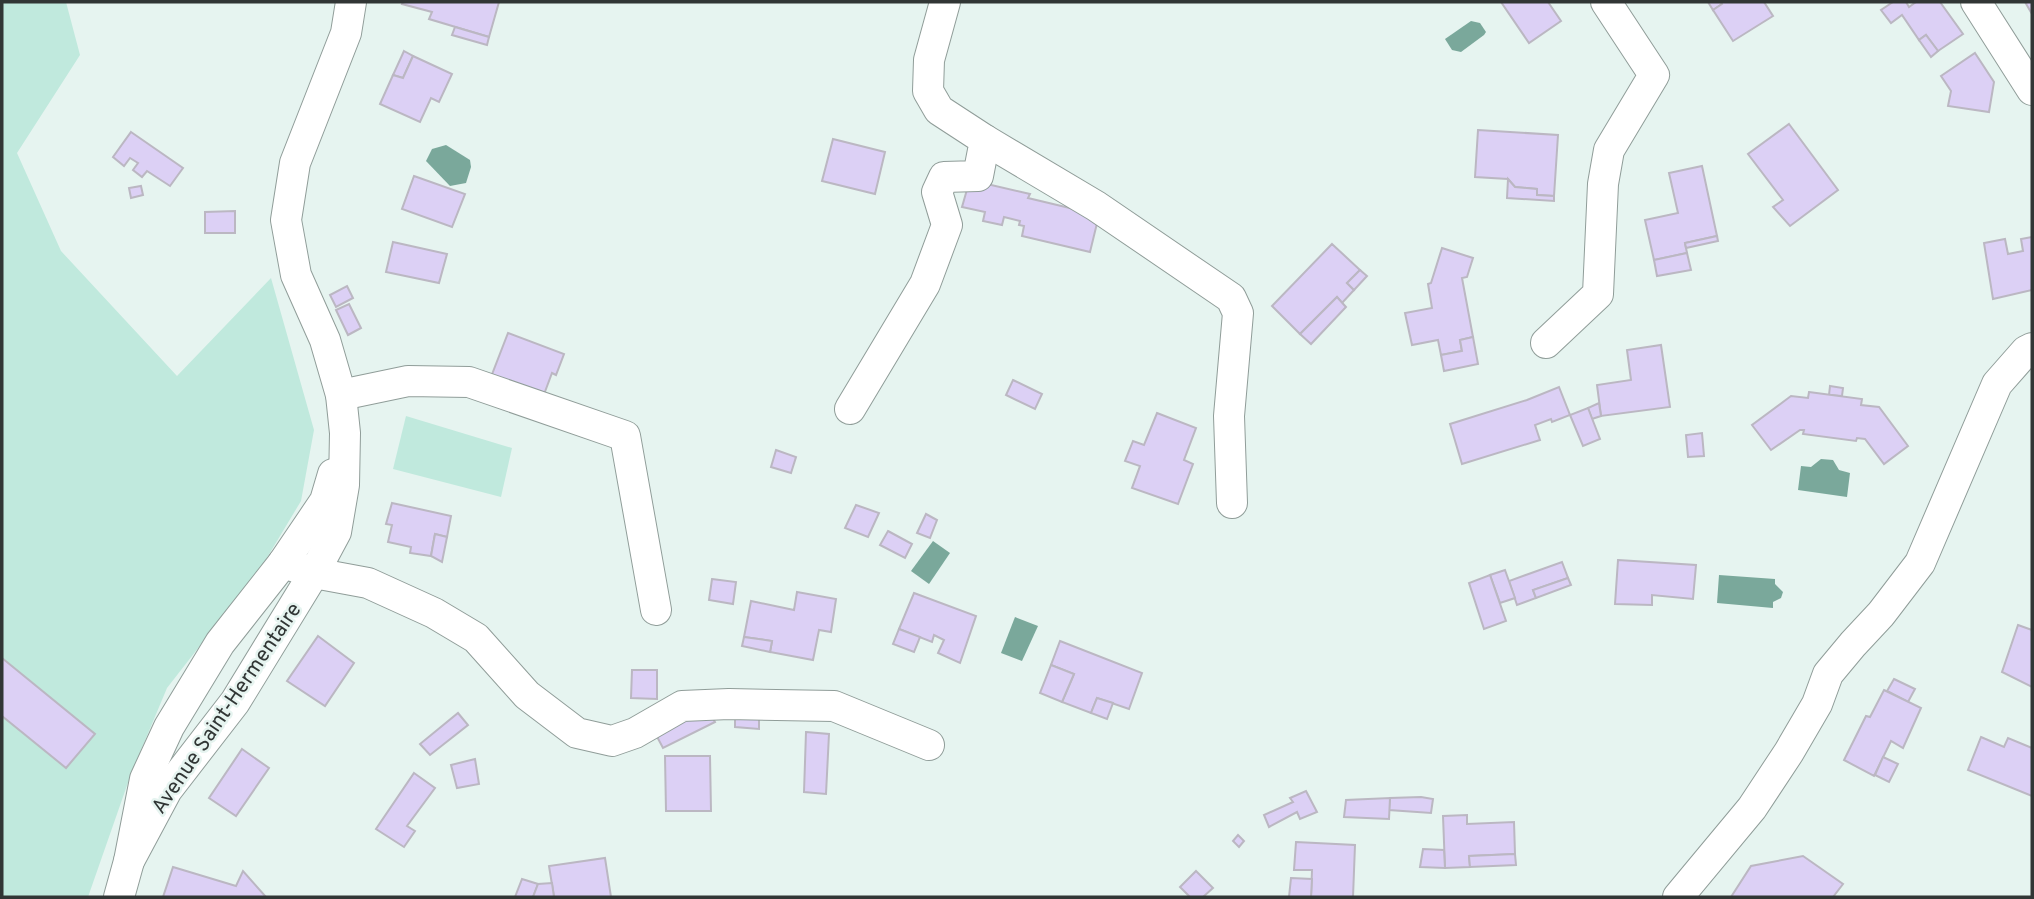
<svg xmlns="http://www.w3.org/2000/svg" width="2034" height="899" font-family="Overpass,sans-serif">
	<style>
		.green { fill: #c0e9dd }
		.water { fill: #7aa89b }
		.building { fill: #dcd0f5; stroke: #bbb7c2; stroke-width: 2 }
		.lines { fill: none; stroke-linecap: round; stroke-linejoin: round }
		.minor-casing { stroke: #909d99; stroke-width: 32 }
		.minor { stroke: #fff; stroke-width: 30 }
		.labels { text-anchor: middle; stroke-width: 5; stroke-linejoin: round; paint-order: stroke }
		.street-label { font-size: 21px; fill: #313635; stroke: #e6f4f0 }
	</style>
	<rect width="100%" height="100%" fill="#e6f4f0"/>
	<g class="green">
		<polygon points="2,2 66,2 80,55 17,153 61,251 177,376 271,278 314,430 301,501 262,566 167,688 131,774 88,897 2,897"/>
		<polygon points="406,416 512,448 501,497 393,469"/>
	</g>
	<g class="water">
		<polygon points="1471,21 1480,23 1486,32 1484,35 1461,52 1452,50 1445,39"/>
		<polygon points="446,145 470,160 471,167 466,183 450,186 426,161 432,149"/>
		<polygon points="1821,459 1833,460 1839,470 1850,473 1847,497 1798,490 1801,466 1811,467"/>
		<polygon points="933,541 950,553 929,584 911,571"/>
		<polygon points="1719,575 1775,579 1775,584 1783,592 1781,598 1773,602 1773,608 1717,603"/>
		<polygon points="1015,617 1038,626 1022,661 1001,653"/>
	</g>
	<g class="building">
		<polygon points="403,2 499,2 489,37 429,19 432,12 402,4"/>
		<polygon points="1501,2 1548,2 1561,21 1529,43"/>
		<polygon points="1708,2 1721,2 1722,4 1713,10"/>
		<polygon points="1721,2 1764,2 1773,16 1733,41 1713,10 1722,4"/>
		<polygon points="1893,2 1906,2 1909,7 1916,2 1940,2 1963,34 1938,51 1926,35 1919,40 1902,15 1891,23 1881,10"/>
		<polygon points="2025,2 2032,2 2032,14"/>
		<polygon points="455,27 489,37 487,45 452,35"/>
		<polygon points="1926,35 1938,51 1931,57 1919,40"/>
		<polygon points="404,51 413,56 403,78 393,75"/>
		<polygon points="1975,53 1994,82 1989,112 1948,106 1951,91 1941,76"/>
		<polygon points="413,56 452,74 439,102 431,98 420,122 380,104 393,75 403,78"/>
		<polygon points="1789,124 1838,190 1790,226 1773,207 1783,200 1748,154"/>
		<polygon points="1478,130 1558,135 1554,196 1537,195 1537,189 1515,187 1508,179 1475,177"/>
		<polygon points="131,132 183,168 170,186 147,171 142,177 133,170 138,163 130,158 124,166 113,157"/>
		<polygon points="833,139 885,152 875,194 822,181"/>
		<polygon points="1702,166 1717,236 1685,243 1687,253 1654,260 1645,220 1678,213 1669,173"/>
		<polygon points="414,176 465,194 452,227 402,209"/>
		<polygon points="1508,179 1515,187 1537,189 1537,195 1554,196 1554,201 1507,198"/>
		<polygon points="974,181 1030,194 1028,198 1099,215 1090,252 1022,236 1024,226 1019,225 1020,221 1004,217 1002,225 983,221 985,212 962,207 968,186"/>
		<polygon points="141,186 143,195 131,198 129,188"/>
		<polygon points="235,211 235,233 205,233 205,212"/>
		<polygon points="1717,236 1718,241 1686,248 1685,243"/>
		<polygon points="2032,237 2032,290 1993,299 1984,243 2005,239 2008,254 2023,251 2021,239"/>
		<polygon points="393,242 447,254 439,283 386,272"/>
		<polygon points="1332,244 1360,270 1347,283 1354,290 1342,303 1337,297 1300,334 1272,306"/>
		<polygon points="1442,248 1473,258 1467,277 1462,278 1473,337 1460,340 1462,351 1441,355 1438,340 1412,345 1405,313 1432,308 1428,284 1431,283"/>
		<polygon points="1687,253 1691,270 1657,276 1654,260"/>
		<polygon points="1360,270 1367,276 1354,290 1347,283"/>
		<polygon points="347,286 353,298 336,307 330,295"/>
		<polygon points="1337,297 1346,307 1311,344 1300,334"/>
		<polygon points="349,304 361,328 348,335 336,310"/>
		<polygon points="508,333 564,354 556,375 552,373 543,397 491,377"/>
		<polygon points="1473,337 1478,364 1444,371 1441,355 1462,351 1460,340"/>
		<polygon points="1661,345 1670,407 1601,416 1597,385 1631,380 1627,350"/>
		<polygon points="1013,380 1042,394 1035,409 1006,395"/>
		<polygon points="1830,386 1843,388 1842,396 1829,395"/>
		<polygon points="1559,387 1570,415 1552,422 1551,419 1535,425 1540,440 1462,464 1450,424 1527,400"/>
		<polygon points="1809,392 1862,399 1861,405 1879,407 1908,446 1884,464 1865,439 1857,438 1856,441 1803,434 1804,430 1800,430 1771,450 1752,425 1791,396 1808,398"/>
		<polygon points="1599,403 1601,416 1592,419 1588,408"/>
		<polygon points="1588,408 1600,439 1583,446 1570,415"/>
		<polygon points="1157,413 1196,428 1184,460 1193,464 1178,504 1132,488 1140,466 1125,461 1133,441 1144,445"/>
		<polygon points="1702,433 1704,456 1688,457 1686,435"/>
		<polygon points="776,450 796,457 791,473 771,467"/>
		<polygon points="392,503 451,516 447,537 435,534 431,556 410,553 411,547 388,542 392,525 386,524"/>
		<polygon points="856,505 879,513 868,537 845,528"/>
		<polygon points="926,514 937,520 930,538 917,533"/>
		<polygon points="888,531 912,544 905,558 880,545"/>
		<polygon points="435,534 447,537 442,562 431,556"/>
		<polygon points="1618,560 1696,565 1693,599 1652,595 1652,605 1615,604"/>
		<polygon points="1562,562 1568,578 1533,590 1536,598 1517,605 1509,581"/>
		<polygon points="1505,570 1515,598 1500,603 1490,575"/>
		<polygon points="1490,575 1506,621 1484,629 1469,583"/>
		<polygon points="1568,578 1571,585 1536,598 1533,590"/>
		<polygon points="712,579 736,582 733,604 709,600"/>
		<polygon points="797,592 836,599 831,632 819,630 813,660 770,652 772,641 744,637 751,601 794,610"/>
		<polygon points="914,593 976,616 960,663 938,653 944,640 934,635 932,642 899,629"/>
		<polygon points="2018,625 2032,630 2032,687 2002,672"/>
		<polygon points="899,629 920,637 914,652 893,644"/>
		<polygon points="318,636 354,663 325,706 287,681"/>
		<polygon points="744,637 772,641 770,652 742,646"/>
		<polygon points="1060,641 1142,673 1129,709 1097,698 1091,713 1062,702 1074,674 1051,665"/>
		<polygon points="2,658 95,734 66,768 2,716"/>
		<polygon points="1051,665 1074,674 1062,702 1040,693"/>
		<polygon points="632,670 657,670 657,699 631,698"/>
		<polygon points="1894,679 1915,689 1908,702 1887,691"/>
		<polygon points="1884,690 1921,708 1903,748 1891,741 1874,776 1844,760 1866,716 1870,717"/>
		<polygon points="1097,698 1113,703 1107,719 1091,713"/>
		<polygon points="458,713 468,725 430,755 420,744"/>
		<polygon points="696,714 711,715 715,722 663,748 654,731"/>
		<polygon points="735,714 759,714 759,729 735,727"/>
		<polygon points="806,732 829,734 826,794 804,792"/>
		<polygon points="1981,737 2004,747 2008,738 2032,748 2032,796 1968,770"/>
		<polygon points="242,749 269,768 236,816 209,798"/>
		<polygon points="665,756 710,756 711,811 666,811"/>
		<polygon points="1883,757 1898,764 1889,782 1875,775"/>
		<polygon points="475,759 479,784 457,788 451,765"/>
		<polygon points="414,773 435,788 407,826 415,831 404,847 376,829"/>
		<polygon points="1306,791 1317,812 1300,819 1297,812 1269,827 1264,815 1293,802 1290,798"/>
		<polygon points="1421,797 1433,799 1431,813 1389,810 1390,798"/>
		<polygon points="1390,798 1389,819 1344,817 1346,800"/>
		<polygon points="1467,815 1467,824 1514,822 1515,854 1469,856 1470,867 1445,868 1443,816"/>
		<polygon points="1238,835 1244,841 1239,847 1233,841"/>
		<polygon points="1296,842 1355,845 1353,897 1311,897 1312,870 1294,870"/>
		<polygon points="1423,849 1444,850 1445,868 1420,867"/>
		<polygon points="1515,854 1516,865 1470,867 1469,856"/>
		<polygon points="1803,856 1843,884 1833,897 1731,897 1751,866"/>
		<polygon points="605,858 611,897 554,897 549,866"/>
		<polygon points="173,867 236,886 243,871 266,897 163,897"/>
		<polygon points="1196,871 1213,888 1203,897 1190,897 1180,887"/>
		<polygon points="1291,878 1312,879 1311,897 1289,897"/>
		<polygon points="522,879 538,884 533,897 515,897"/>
		<polygon points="552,883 554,897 533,897 538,884"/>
	</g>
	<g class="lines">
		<defs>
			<g id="minor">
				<polyline points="1976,2 2032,90"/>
				<polyline points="985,140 1096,206 1231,298 1238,313 1229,416 1232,503"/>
				<polyline points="1546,343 1598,294 1603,184 1609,150 1654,75 1606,2"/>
				<polyline points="341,395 408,381 469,382 625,436 656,610"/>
				<polyline points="850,409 925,284 947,225 937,192 944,177 978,176 985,140 939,110 928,91 929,60 945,2"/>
				<polyline points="283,563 314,573 368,583 434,613 476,638 527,695 577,733 612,741 635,733 682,706 729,704 834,706 929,745"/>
				<polyline points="129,861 167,790 235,702 314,573 336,532 344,485 345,433 341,395 325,340 296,275 286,220 295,163 346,33 351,2"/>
				<polyline points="119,897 129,861 145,779 169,727 220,643 283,563 325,501 333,474"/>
				<polyline points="1678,897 1752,808 1789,752 1817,704 1828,674 1853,644 1881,614 1920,563 1997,384 2026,351 2032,348"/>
			</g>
		</defs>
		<use href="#minor" class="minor-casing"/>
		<use href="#minor" class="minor"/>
	</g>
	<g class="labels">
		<g class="street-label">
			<text transform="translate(226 708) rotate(-56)" y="7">Avenue Saint-Hermentaire</text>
		</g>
	</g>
	<rect width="2034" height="899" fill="none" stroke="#313635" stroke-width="7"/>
</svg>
